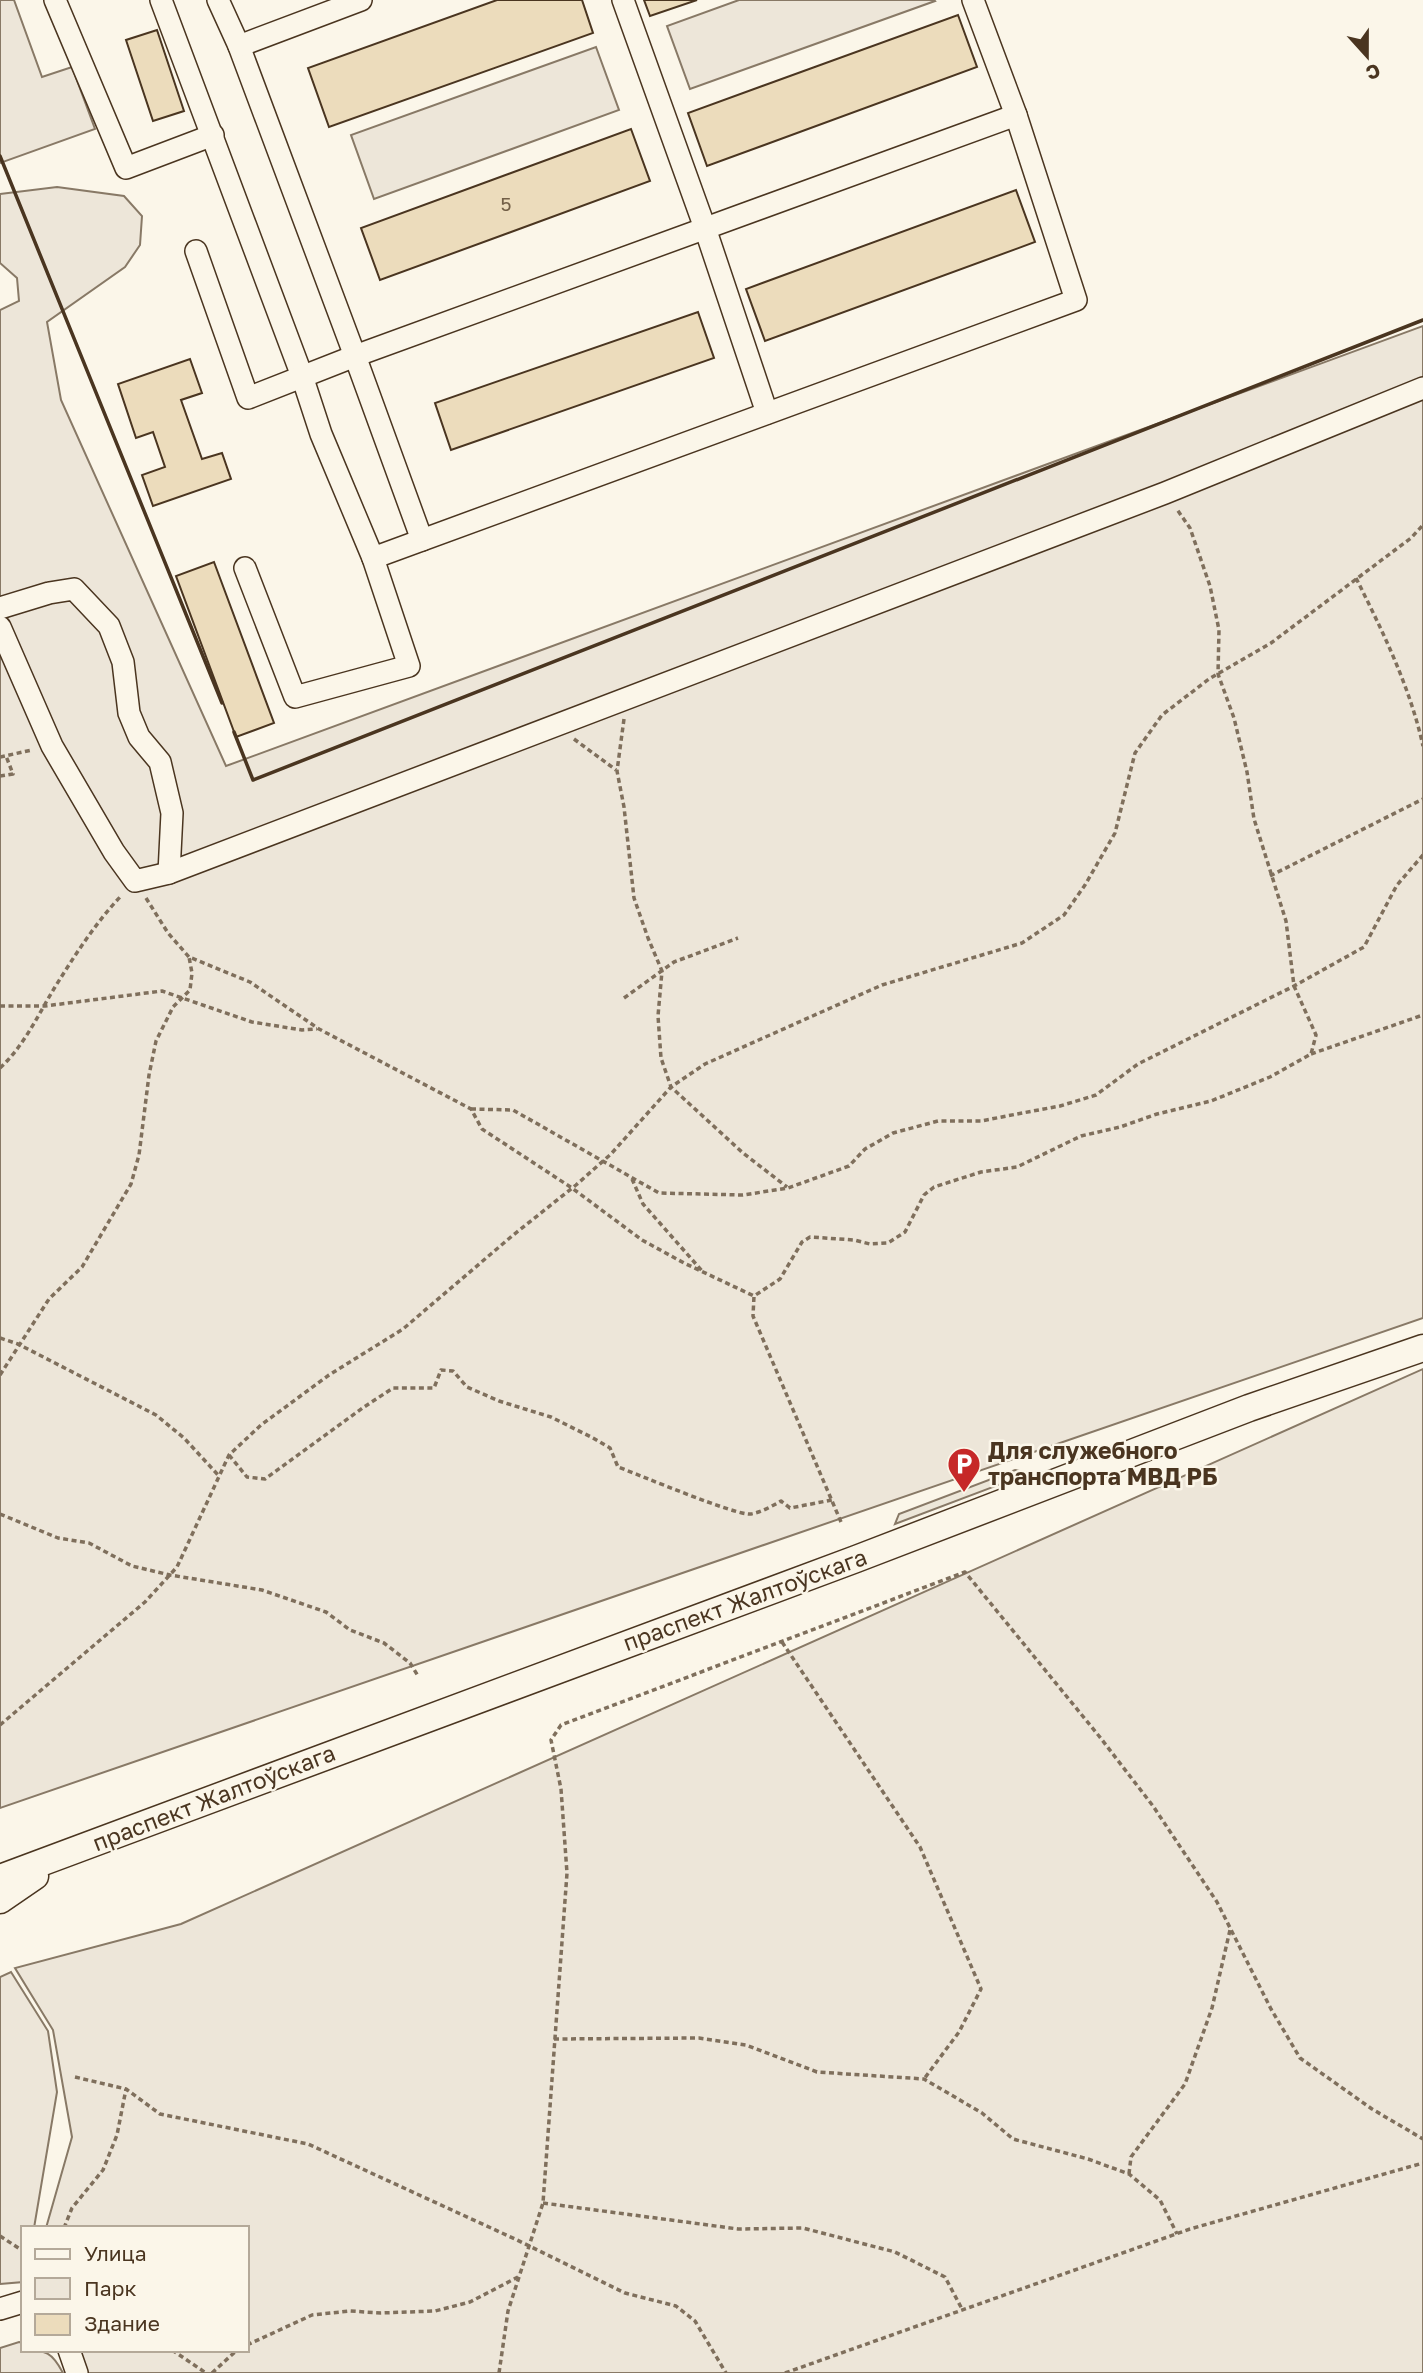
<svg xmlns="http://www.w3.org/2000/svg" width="1423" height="2373" font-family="'Golos Text',sans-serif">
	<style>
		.green { fill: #ede6d9; stroke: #887966; stroke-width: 2 }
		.parking { fill: #ede7d9; stroke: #887966; stroke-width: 2 }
		.building { fill: #ecdcbc; stroke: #4a3520; stroke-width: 2 }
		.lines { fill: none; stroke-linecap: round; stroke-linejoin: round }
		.minor-casing { stroke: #4a3520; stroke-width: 24 }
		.major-casing { stroke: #4a3520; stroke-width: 29 }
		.path { stroke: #7f6f5c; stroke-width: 3.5; stroke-dasharray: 5 3.5; stroke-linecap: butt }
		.minor { stroke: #fbf6e9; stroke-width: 21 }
		.major { stroke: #fbf6e9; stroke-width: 26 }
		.wall { stroke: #4a3520; stroke-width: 3.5 }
		.labels { text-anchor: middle; stroke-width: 5; stroke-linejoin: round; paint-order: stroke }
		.number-label { font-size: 19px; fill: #725f47 }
		.poi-label { font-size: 23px; font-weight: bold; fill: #4a3520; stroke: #fbf6e9; text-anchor: start }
		.street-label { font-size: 23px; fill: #4a3520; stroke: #fbf6e9 }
	</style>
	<rect width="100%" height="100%" fill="#fbf6e9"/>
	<g class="green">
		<polygon points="0,0 14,0 42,77 72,67 95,129 0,163"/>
		<polygon points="739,0 934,0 935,1 690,89 667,26"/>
		<polygon points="596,47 619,110 374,199 351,135"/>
		<polygon points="57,187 124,196 142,216 140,245 125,267 47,322 61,400 226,766 1423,326 1423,1318 0,1808 0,310 19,301 17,278 0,263 0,194"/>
		<polygon points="1423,1369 1423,2373 86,2373 78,2350 247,2350 247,2228 46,2228 72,2137 53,2030 15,1968 181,1924"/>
		<polygon points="11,1972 48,2031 57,2092 34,2228 23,2228 23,2282 0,2284 0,1977"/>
		<path d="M 19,2342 L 23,2343 L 23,2350 C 46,2350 52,2352 63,2373 L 0,2373 L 0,2348 Z"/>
	</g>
	<polygon class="parking" points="1015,1470 1030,1473 895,1524 899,1514"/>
	<g class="building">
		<polygon points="497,0 582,0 593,33 329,127 308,68"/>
		<polygon points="644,0 697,0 650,16"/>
		<polygon points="958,15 977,67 707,166 688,113"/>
		<polygon points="157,30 184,111 153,121 126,40"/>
		<polygon points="631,129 650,181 380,280 361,228"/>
		<polygon points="1016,190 1035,242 765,341 746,289"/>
		<polygon points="698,312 714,358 451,450 435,403"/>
		<polygon points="190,359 202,393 181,400 202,459 222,453 231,479 153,506 142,475 165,467 153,432 136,438 118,384"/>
		<polygon points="214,562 274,723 236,737 176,576"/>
	</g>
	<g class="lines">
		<defs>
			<g id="minor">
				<polyline points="55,0 126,168 213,135"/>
				<polyline points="161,0 302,376 321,434 373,558 1076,300 1016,115 973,0"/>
				<polyline points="218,0 239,46 355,356 422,540"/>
				<polyline points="623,0 705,228 767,413"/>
				<polyline points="239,46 361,0"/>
				<polyline points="196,251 248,398 355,356 1016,115"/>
				<polyline points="245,568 295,697 409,666 373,558"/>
				<polyline points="0,608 49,593 74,589 109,626 123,662 129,713 139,737 160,762 172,813 169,873"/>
				<polyline points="0,627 52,746 114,852 135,881 169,873 1165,493 1423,388"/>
				<polyline points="0,2309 23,2302"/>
				<polyline points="69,2350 77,2373"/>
			</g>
			<g id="major">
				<polyline points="0,1878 856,1559 1249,1408 1423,1348"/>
				<polyline points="0,1900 35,1876"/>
			</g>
		</defs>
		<use href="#minor" class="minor-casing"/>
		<use href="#major" class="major-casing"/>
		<g class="path">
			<path d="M 1356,578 C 1383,632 1410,687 1423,746"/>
			<polyline points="624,719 617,771 624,807 634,898 648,938 662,971 658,1016 661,1058 671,1087 743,1153 787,1187"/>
			<polyline points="574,739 616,770"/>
			<polyline points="0,757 32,750"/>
			<polyline points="0,776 13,774 6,756"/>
			<polyline points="1270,876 1423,799"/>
			<polyline points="146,898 168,933 189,957 250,982 319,1029 471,1109 482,1129 572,1188 642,1240 684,1263 754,1296"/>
			<polyline points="624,998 674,962 738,938"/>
			<polyline points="0,1006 45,1006 162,991 252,1022 302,1030 317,1029"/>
			<polyline points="1311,1054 1423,1015"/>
			<path d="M 0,1068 C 24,1046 38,1015 55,987 C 75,955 96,922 122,895"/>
			<polyline points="471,1109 513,1110 659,1193 743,1195 788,1188 849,1166 865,1149 893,1133 938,1121 981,1121 1017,1114 1060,1106 1096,1095 1138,1064 1294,986 1364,947 1397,885 1423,855"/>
			<polyline points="632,1179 643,1204 703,1272"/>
			<polyline points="0,1338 18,1344 156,1415 184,1438 219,1476"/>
			<polyline points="0,1375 49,1299 82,1267 131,1184 139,1155 149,1075 156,1041 173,1007 190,990 192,973 189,957"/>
			<path d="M 229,1455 L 247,1477 L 265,1479 L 364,1407 L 393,1388 L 434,1388 L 441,1370 L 453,1371 L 467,1387 L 499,1401 L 551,1417 L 593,1438 L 610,1448 L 618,1467 C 640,1475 736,1516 751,1514 C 762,1512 772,1506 781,1501 L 790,1508 L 832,1500"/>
			<polyline points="0,1514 58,1538 89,1543 132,1566 170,1575 262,1590 326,1612 350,1630 384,1643 410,1663 418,1676"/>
			<polyline points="841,1522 753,1316 754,1296 780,1279 802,1242 810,1237 854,1240 870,1244 888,1243 905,1232 924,1195 934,1187 981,1172 1017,1167 1081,1136 1120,1127 1157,1114 1211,1101 1270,1077 1311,1054 1316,1035 1294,986 1286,921 1254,819 1247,772 1234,718 1218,674 1219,630 1210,586 1190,528 1176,508"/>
			<polyline points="782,1642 920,1847 981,1989 959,2032 924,2079"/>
			<polyline points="0,1725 145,1602 177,1567 229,1455 261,1425 329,1375 403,1329 512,1236 576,1185 611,1154 671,1087 705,1064 882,985 1022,943 1064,915 1085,885 1115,833 1135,753 1162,715 1209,679 1271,643 1411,538 1423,525"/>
			<polyline points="554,2039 699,2038 746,2045 817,2072 924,2079 982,2113 1013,2139 1088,2159 1129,2174 1160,2200 1177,2234"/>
			<polyline points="75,2077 126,2089 160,2114 308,2144 515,2239 625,2293 676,2306 695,2321 726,2373"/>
			<polyline points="1129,2174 1131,2157 1185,2084 1212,2008 1230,1930"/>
			<polyline points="543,2203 738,2229 803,2228 895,2252 945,2277 962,2309"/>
			<polyline points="64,2228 72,2208 103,2170 117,2135 126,2089"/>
			<polyline points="0,2236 23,2251"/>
			<polyline points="247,2345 312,2315 350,2311 381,2313 435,2311 470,2302 518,2277"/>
			<polyline points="172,2350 206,2373"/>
			<polyline points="212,2373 237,2350"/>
			<polyline points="499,2373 508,2311 543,2203 567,1873 561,1789 551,1740 561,1725 965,1572 1099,1736 1153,1806 1217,1902 1271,2009 1300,2058 1372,2109 1423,2139"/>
			<polyline points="785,2373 1190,2229 1423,2163"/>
		</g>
		<use href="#minor" class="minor"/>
		<use href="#major" class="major"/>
		<g class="wall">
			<polyline points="0,156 222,703"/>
			<polyline points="234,732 253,780 1423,320"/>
		</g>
	</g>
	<defs>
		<symbol id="parking-pin" viewBox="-11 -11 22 30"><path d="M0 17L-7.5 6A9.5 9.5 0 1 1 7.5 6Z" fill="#c62828" stroke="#fbf6e9"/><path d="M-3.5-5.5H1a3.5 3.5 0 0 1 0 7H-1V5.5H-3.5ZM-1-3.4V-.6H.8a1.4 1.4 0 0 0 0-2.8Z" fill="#fff"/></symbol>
	</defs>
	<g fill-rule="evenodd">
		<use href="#parking-pin" x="945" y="1445" width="38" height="52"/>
	</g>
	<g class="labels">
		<g class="number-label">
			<text x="506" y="211">5</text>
		</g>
		<g class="poi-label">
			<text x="988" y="1459">Для служебного<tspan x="988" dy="26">транспорта МВД РБ</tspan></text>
		</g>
		<g class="street-label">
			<text transform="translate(745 1600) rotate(-20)" y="8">праспект Жалтоўскага</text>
			<text transform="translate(214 1798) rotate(-21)" y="8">праспект Жалтоўскага</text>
		</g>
	</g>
	<rect x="21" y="2226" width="228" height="126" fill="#fbf6e9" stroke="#b4a999" stroke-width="2"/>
	<rect x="35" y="2249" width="35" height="10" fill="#fbf6e9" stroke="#b4a999" stroke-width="2"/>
	<text x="84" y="2261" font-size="21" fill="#4a3520">Улица</text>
	<rect x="35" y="2278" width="35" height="21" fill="#ede6d9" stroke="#b4a999" stroke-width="2"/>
	<text x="84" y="2296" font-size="21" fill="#4a3520">Парк</text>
	<rect x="35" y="2314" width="35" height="21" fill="#ecdcbc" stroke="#b4a999" stroke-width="2"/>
	<text x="84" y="2331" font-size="21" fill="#4a3520">Здание</text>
	<g transform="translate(1367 56) rotate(159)" stroke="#fbf6e9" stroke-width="5" paint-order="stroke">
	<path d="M0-5L12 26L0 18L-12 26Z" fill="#4a3520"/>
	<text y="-10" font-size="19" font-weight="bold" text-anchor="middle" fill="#4a3520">С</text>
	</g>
</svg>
